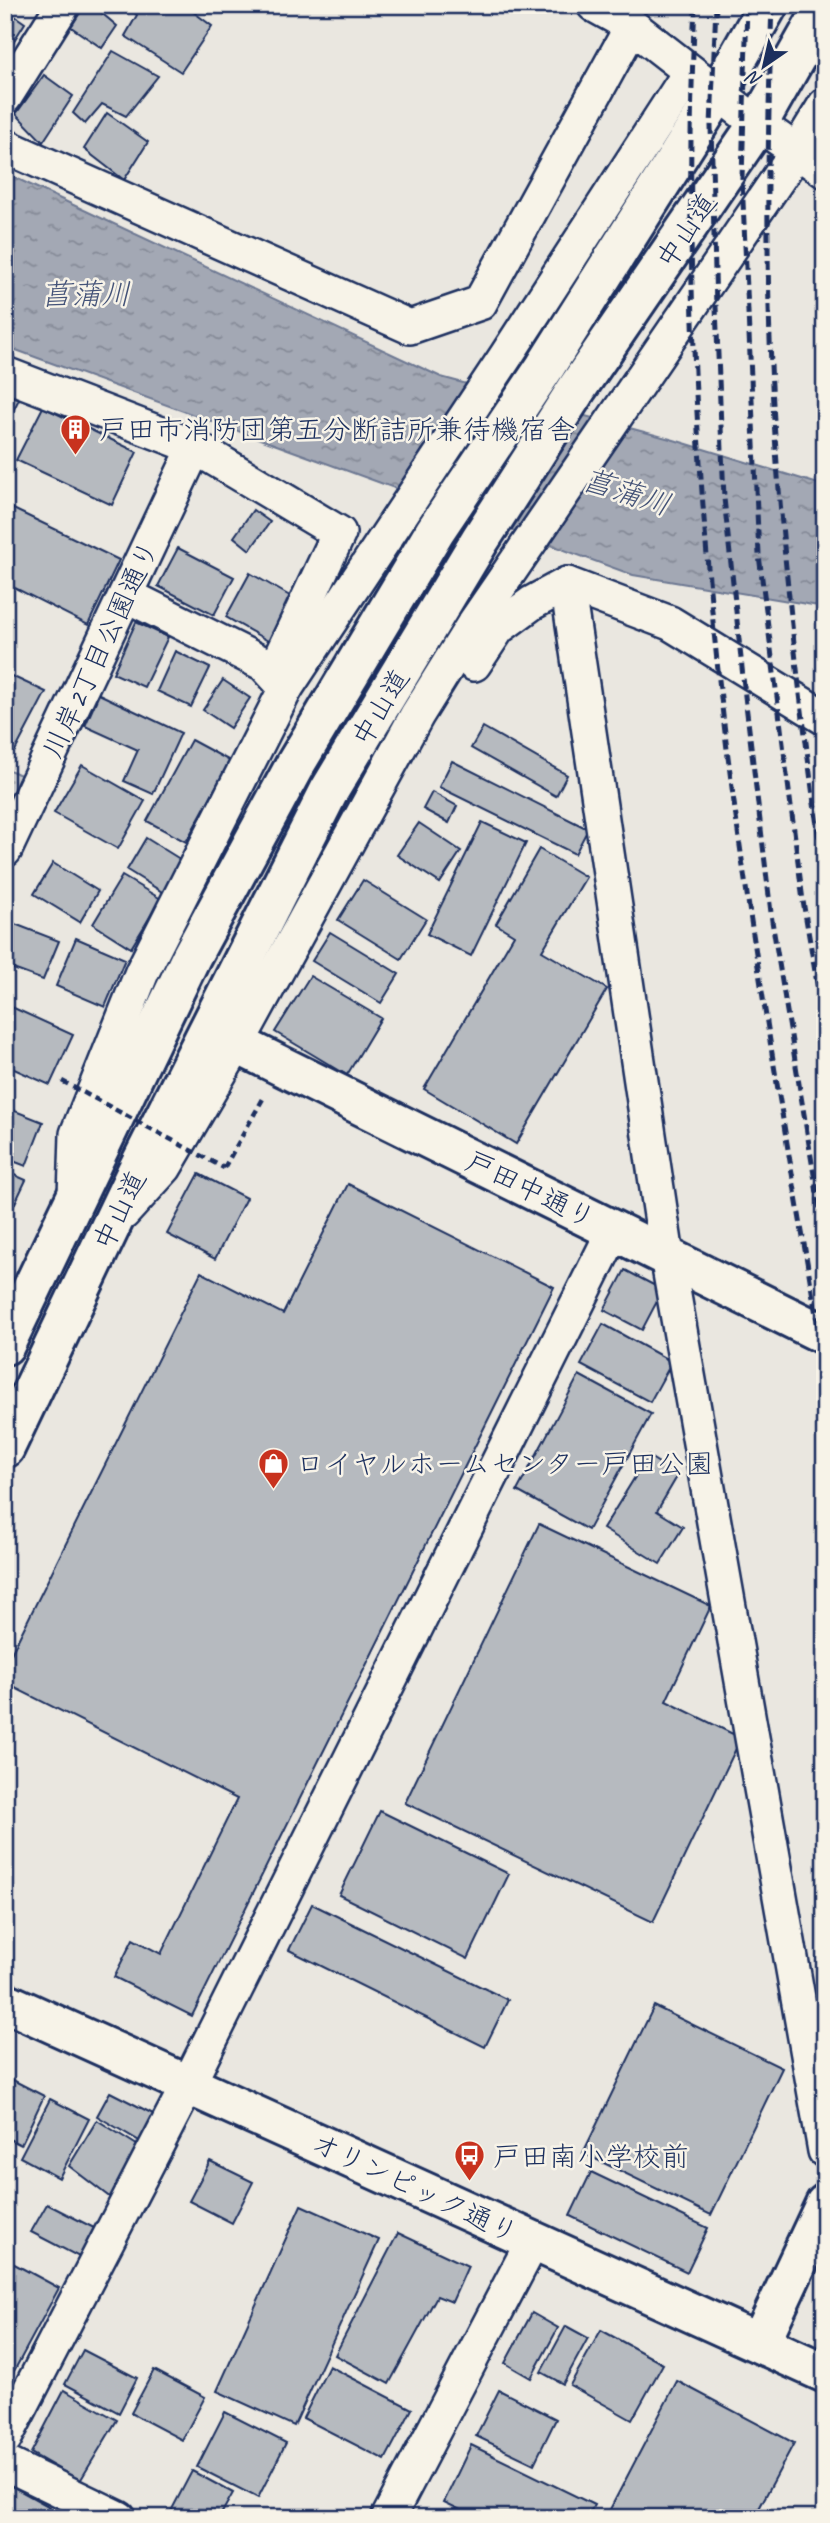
<svg xmlns="http://www.w3.org/2000/svg" width="830" height="2523" font-family="Caveat,'Klee One',sans-serif">
	<style>
		.park { fill: url(#park-dots); stroke: #737e96; stroke-width: 2 }
		.water { fill: url(#water-ripples); stroke: #6d7892; stroke-width: 2 }
		.building { fill: #b6babf; stroke: #1b2f5e; stroke-width: 2 }
		.lines { fill: none; stroke-linecap: round; stroke-linejoin: round }
		.minor-casing { stroke: #1b2f5e; stroke-width: 38 }
		.tertiary-casing { stroke: #1b2f5e; stroke-width: 44 }
		.primary-casing { stroke: #1b2f5e; stroke-width: 44 }
		.trunk-casing { stroke: #1b2f5e; stroke-width: 44 }
		.path { stroke: #1b2f5e; stroke-width: 4.5; stroke-dasharray: 7 5; stroke-linecap: butt }
		.minor { stroke: #f7f3e8; stroke-width: 33 }
		.tertiary { stroke: #f7f3e8; stroke-width: 38 }
		.primary { stroke: #f7f3e8; stroke-width: 38 }
		.trunk { stroke: #f7f3e8; stroke-width: 38 }
		.rail { stroke: #1b2f5e; stroke-width: 5; stroke-dasharray: 10 5; stroke-linecap: butt }
		.path-bridge { stroke: #1b2f5e; stroke-width: 4.5; stroke-dasharray: 7 5; stroke-linecap: butt }
		.labels { text-anchor: middle; stroke-width: 5; stroke-linejoin: round; paint-order: stroke }
		.street-label { font-size: 28px; fill: #1b2f5e; stroke: #f7f3e8 }
		.poi-label { font-size: 28px; fill: #1b2f5e; stroke: #f7f3e8; text-anchor: start }
		.water-label { font-size: 30px; font-style: italic; fill: #445378; stroke: #f7f3e8 }
	</style>
	<defs>
		<pattern id="park-dots" width="8" height="8" patternUnits="userSpaceOnUse" patternTransform="scale(1.75)"><rect width="8" height="8" fill="#cbcccd"/><path d="M2 2h.1M6 6h.1" fill="none" stroke="#aeb0b2" stroke-width="1.8" stroke-linecap="round"/></pattern>
		<pattern id="water-ripples" width="26" height="14" patternUnits="userSpaceOnUse" patternTransform="scale(1.75)"><rect width="26" height="14" fill="#a3a8b4"/><path d="M2 4q2-2 4 0t4 0M15 11q2-2 4 0t4 0" fill="none" stroke="#848996"/></pattern>
	</defs>
	<rect width="100%" height="100%" fill="#eae7e0"/>
	<filter id="ink" filterUnits="userSpaceOnUse"><feTurbulence type="fractalNoise" baseFrequency=".0143" numOctaves="2"/><feDisplacementMap in="SourceGraphic" scale="14" xChannelSelector="R" yChannelSelector="G"/><feConvolveMatrix kernelMatrix="1 2 1 2 8 2 1 2 1" color-interpolation-filters="sRGB"/></filter>
	<g filter="url(#ink)">
		<polygon class="park" points="5,768 23,776 5,814"/>
		<polygon class="water" points="5,173 441,377 674,440 825,486 825,607 633,575 5,346"/>
		<g class="building">
			<polygon points="85,5 92,5 117,26 102,48 71,27"/>
			<polygon points="124,5 184,5 212,26 181,72 125,36 137,15"/>
			<polygon points="5,9 25,23 10,47 5,43"/>
			<polygon points="113,51 158,76 126,116 102,104 85,124 73,113"/>
			<polygon points="44,75 73,96 43,142 16,114"/>
			<polygon points="107,113 148,142 124,180 84,149"/>
			<polygon points="5,386 22,393 12,413 5,416"/>
			<polygon points="43,407 137,452 112,505 16,460"/>
			<polygon points="5,505 119,560 88,625 5,583"/>
			<polygon points="253,510 270,522 250,550 234,537"/>
			<polygon points="178,548 234,577 214,615 158,586"/>
			<polygon points="250,573 295,599 270,642 226,617"/>
			<polygon points="136,622 168,637 144,687 113,673"/>
			<polygon points="175,651 210,668 191,707 157,691"/>
			<polygon points="5,673 46,692 15,751 5,747"/>
			<polygon points="223,680 250,698 230,728 203,710"/>
			<polygon points="99,694 181,733 153,794 124,781 138,750 85,726"/>
			<polygon points="483,727 567,775 556,796 471,748"/>
			<polygon points="191,740 230,761 186,842 147,821"/>
			<polygon points="452,761 588,829 575,854 439,787"/>
			<polygon points="82,765 145,801 118,849 54,813"/>
			<polygon points="432,792 457,806 449,823 423,809"/>
			<polygon points="482,822 526,843 471,956 427,934"/>
			<polygon points="419,823 461,851 440,883 397,855"/>
			<polygon points="146,838 183,861 164,893 127,870"/>
			<polygon points="539,849 586,877 542,951 607,989 516,1144 424,1089 514,935 496,924"/>
			<polygon points="53,863 98,891 80,922 34,894"/>
			<polygon points="122,876 161,899 131,948 93,924"/>
			<polygon points="363,880 426,919 401,959 338,920"/>
			<polygon points="7,921 59,941 43,980 5,966"/>
			<polygon points="330,932 399,974 381,1003 312,961"/>
			<polygon points="76,938 125,959 105,1007 56,986"/>
			<polygon points="310,976 381,1018 347,1075 275,1032"/>
			<polygon points="5,1004 73,1035 50,1085 5,1065"/>
			<polygon points="5,1107 43,1122 26,1166 5,1158"/>
			<polygon points="5,1171 26,1180 5,1224"/>
			<polygon points="199,1174 246,1198 215,1259 167,1234"/>
			<polygon points="348,1184 554,1287 192,2016 114,1977 133,1939 161,1954 237,1799 5,1683 5,1666 201,1272 283,1314"/>
			<polygon points="625,1270 663,1290 642,1330 604,1310"/>
			<polygon points="603,1324 672,1362 650,1402 581,1365"/>
			<polygon points="579,1375 651,1414 588,1530 517,1491"/>
			<polygon points="648,1456 678,1475 657,1511 683,1527 660,1564 603,1529"/>
			<polygon points="539,1524 711,1606 666,1701 741,1738 653,1922 405,1803"/>
			<polygon points="380,1811 509,1874 468,1959 339,1895"/>
			<polygon points="312,1904 508,2000 485,2047 289,1950"/>
			<polygon points="654,2006 782,2068 711,2215 583,2153"/>
			<polygon points="5,2076 44,2096 21,2145 5,2137"/>
			<polygon points="110,2092 163,2119 148,2146 97,2116"/>
			<polygon points="50,2099 89,2119 59,2178 20,2157"/>
			<polygon points="97,2120 148,2152 116,2202 69,2166"/>
			<polygon points="210,2161 253,2182 232,2223 189,2201"/>
			<polygon points="591,2172 708,2228 687,2272 570,2216"/>
			<polygon points="47,2204 96,2229 81,2258 31,2232"/>
			<polygon points="301,2205 379,2240 294,2426 217,2391"/>
			<polygon points="398,2233 468,2266 452,2302 437,2296 389,2384 335,2355"/>
			<polygon points="5,2259 59,2288 13,2373 5,2369"/>
			<polygon points="532,2313 558,2328 531,2378 505,2363"/>
			<polygon points="566,2326 588,2338 563,2384 541,2372"/>
			<polygon points="601,2330 663,2364 632,2420 570,2385"/>
			<polygon points="83,2350 137,2378 119,2413 65,2384"/>
			<polygon points="329,2366 412,2409 385,2460 303,2418"/>
			<polygon points="154,2370 205,2397 182,2440 131,2413"/>
			<polygon points="677,2381 794,2443 754,2518 606,2517"/>
			<polygon points="64,2390 117,2420 80,2481 31,2453"/>
			<polygon points="499,2390 556,2419 534,2464 476,2436"/>
			<polygon points="225,2412 286,2443 258,2498 197,2467"/>
			<polygon points="471,2445 594,2505 587,2518 477,2518 444,2502"/>
			<polygon points="192,2471 233,2493 219,2518 180,2518 170,2513"/>
			<polygon points="8,2484 50,2507 44,2518 13,2518 5,2514 5,2489"/>
		</g>
		<g class="lines">
			<defs>
				<g id="minor">
					<polyline points="594,5 632,26 758,124 825,171"/>
					<polyline points="5,97 63,5"/>
					<polyline points="5,146 410,327 480,303 632,26"/>
					<polyline points="5,374 195,447 339,533 273,673"/>
					<polyline points="567,584 667,1256 825,2151"/>
					<polyline points="474,664 498,628 532,603 567,584 670,623 825,718"/>
					<polyline points="286,688 506,356 690,72"/>
					<polyline points="5,850 195,447"/>
					<polyline points="75,1197 77,1134 142,972 286,688 264,664 126,595"/>
					<polyline points="123,1213 165,1167 237,1044 417,715 473,625 797,151 825,105"/>
					<polyline points="5,2438 189,2083 614,1230"/>
					<polyline points="5,2463 119,2518"/>
					<polyline points="388,2518 533,2241"/>
				</g>
				<g id="tertiary">
					<polyline points="237,1044 825,1335"/>
					<polyline points="760,2343 825,2204"/>
				</g>
				<polyline id="primary" points="5,2002 825,2373"/>
				<g id="trunk">
					<polyline points="5,1345 191,957 295,765 435,531 545,367 718,93 768,5"/>
					<polyline points="5,1448 137,1171 329,791 480,540 578,387 758,124 825,6"/>
				</g>
			</defs>
			<use href="#minor" class="minor-casing"/>
			<use href="#tertiary" class="tertiary-casing"/>
			<use href="#primary" class="primary-casing"/>
			<use href="#trunk" class="trunk-casing"/>
			<polyline class="path" points="224,1168 264,1097"/>
			<use href="#minor" class="minor"/>
			<use href="#tertiary" class="tertiary"/>
			<use href="#primary" class="primary"/>
			<use href="#trunk" class="trunk"/>
			<g class="rail">
				<path d="M 695,5 C 683,252 697,503 727,749 C 753,956 791,1163 825,1369"/>
				<polyline points="716,5 711,126 716,307 724,498 745,696 772,921 825,1241"/>
				<polyline points="747,5 742,179 759,555 803,901 825,1030"/>
				<path d="M 772,5 C 767,146 765,294 775,435 C 785,585 804,734 825,883"/>
			</g>
			<polyline class="path-bridge" points="62,1081 224,1168"/>
		</g>
	</g>
	<defs>
		<symbol id="building-pin" viewBox="-11 -11 22 30"><path d="M0 17L-7.5 6A9.5 9.5 0 1 1 7.5 6Z" fill="#c8321e" stroke="#f7f3e8"/><path d="M-4-6H4V6H1V3H-1V6H-4ZM-2.5-4.3h1.7v1.8h-1.7ZM.8-4.3h1.7v1.8H.8ZM-2.5-1h1.7V.8h-1.7ZM.8-1h1.7V.8H.8Z" fill="#fff"/></symbol>
		<symbol id="shop-pin" viewBox="-11 -11 22 30"><path d="M0 17L-7.5 6A9.5 9.5 0 1 1 7.5 6Z" fill="#c8321e" stroke="#f7f3e8"/><path d="M-5-2.5h2.3a2.7 3.5 0 0 1 5.4 0H5L5.5 6h-11ZM-1.5-2.5h3a1.5 2.3 0 0 0-3 0Z" fill="#fff"/></symbol>
		<symbol id="bus-pin" viewBox="-11 -11 22 30"><path d="M0 17L-7.5 6A9.5 9.5 0 1 1 7.5 6Z" fill="#c8321e" stroke="#f7f3e8"/><path d="M-5-6H5V4H4V6H2V4H-2V6H-4V4H-5ZM-3.5-4V0h7V-4ZM-3.5 1.2v1.5H-2V1.2ZM2 1.2v1.5H3.5V1.2Z" fill="#fff"/></symbol>
	</defs>
	<g fill-rule="evenodd">
		<use href="#building-pin" x="58" y="412" width="35" height="47"/>
		<use href="#shop-pin" x="256" y="1446" width="35" height="47"/>
		<use href="#bus-pin" x="452" y="2138" width="35" height="47"/>
	</g>
	<g class="labels">
		<g class="street-label">
			<text transform="translate(686 230) rotate(-56)" y="10">中山道</text>
			<text transform="translate(100 649) rotate(-65)" y="10">川岸2丁目公園通り</text>
			<text transform="translate(380 707) rotate(-59)" y="10">中山道</text>
			<text transform="translate(531 1189) rotate(26)" y="10">戸田中通り</text>
			<text transform="translate(119 1210) rotate(-64)" y="10">中山道</text>
			<text transform="translate(415 2187) rotate(25)" y="10">オリンピック通り</text>
		</g>
		<g class="poi-label">
			<text x="99" y="439">戸田市消防団第五分断詰所兼待機宿舎</text>
			<text x="296" y="1473">ロイヤルホームセンター戸田公園</text>
			<text x="493" y="2166">戸田南小学校前</text>
		</g>
		<g class="water-label">
			<text x="86" y="304">菖蒲川</text>
			<text transform="translate(627 492) rotate(18)" y="10">菖蒲川</text>
		</g>
	</g>
	<rect width="830" height="2523" fill="none" stroke="#f7f3e8" stroke-width="28"/>
	<rect x="14" y="14" width="802" height="2495" fill="none" stroke="#1b2f5e" stroke-width="2.5" filter="url(#ink)"/>
	<g transform="translate(764 66) rotate(214)" stroke="#f7f3e8" stroke-width="5" paint-order="stroke">
	<path d="M0-5L12 26L0 18L-12 26Z" fill="#1b2f5e"/>
	<text y="-10" font-size="19" font-weight="bold" text-anchor="middle" fill="#1b2f5e">N</text>
	</g>
</svg>
